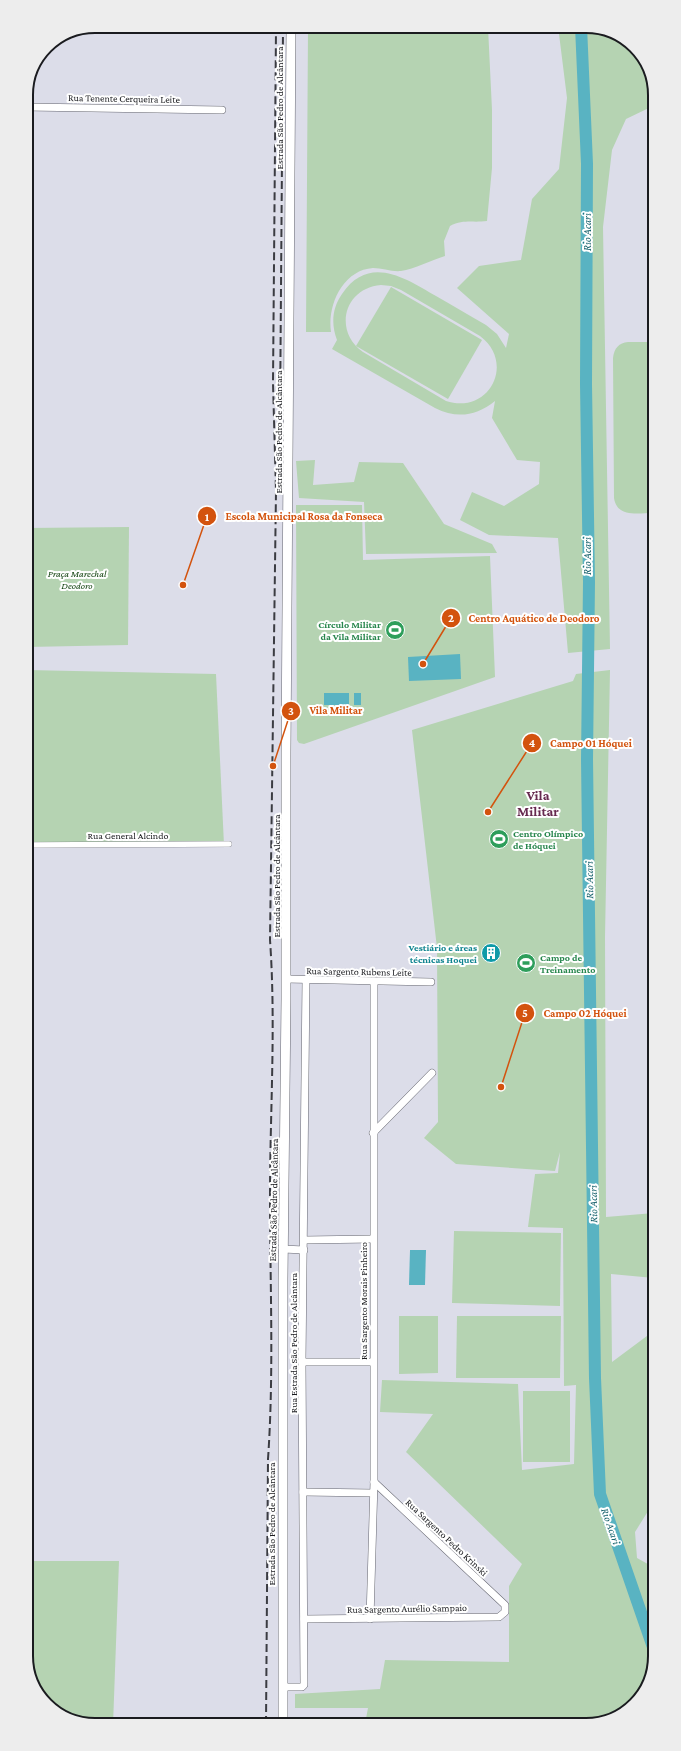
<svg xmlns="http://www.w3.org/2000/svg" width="681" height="1751" font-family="'Crimson Pro',serif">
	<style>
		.green { fill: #b5d3b2; fill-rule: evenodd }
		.water { fill: #59b3c2 }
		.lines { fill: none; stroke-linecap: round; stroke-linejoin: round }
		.river { stroke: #59b3c2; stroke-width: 12 }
		.pedestrian-casing { stroke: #656670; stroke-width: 6 }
		.minor-casing { stroke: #656670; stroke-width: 8 }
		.tertiary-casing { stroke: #656670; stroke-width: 10 }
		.pedestrian { stroke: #fff; stroke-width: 5.5 }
		.minor { stroke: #fff; stroke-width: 7 }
		.tertiary { stroke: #fff; stroke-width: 9 }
		.rail { stroke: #3b3c42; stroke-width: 2; stroke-dasharray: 8 4; stroke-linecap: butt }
		.labels { text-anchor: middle; stroke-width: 4; stroke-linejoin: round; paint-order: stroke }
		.street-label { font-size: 10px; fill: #1a1b1f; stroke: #fff }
		.park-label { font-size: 10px; font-style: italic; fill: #10410e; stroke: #fff }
		.leisure-label { font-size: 10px; font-weight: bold; fill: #27864d; stroke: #fff; text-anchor: start }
		.culture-label { font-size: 10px; font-weight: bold; fill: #0d838f; stroke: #fff; text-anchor: end }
		.water-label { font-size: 11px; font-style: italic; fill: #14606b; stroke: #fff }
		.district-label { font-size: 14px; font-weight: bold; fill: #66294f; stroke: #fff }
		.rim { fill: none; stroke: #1a1b1f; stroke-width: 2 }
		.leader { fill: none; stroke: #d3530e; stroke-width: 1.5 }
		.callout-dot { fill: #d3530e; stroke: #fff; stroke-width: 1.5 }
		.mark-label { font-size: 12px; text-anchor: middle; font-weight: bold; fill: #fff }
		.callout-label { font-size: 11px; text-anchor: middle; font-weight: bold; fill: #d3530e; stroke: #fff; stroke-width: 4; stroke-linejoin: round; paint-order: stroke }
	</style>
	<rect width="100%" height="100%" fill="#dcdde9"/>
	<g class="green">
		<path d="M 558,26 L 591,26 L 628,40 L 653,77 L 653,106 L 626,119 L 612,150 L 603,227 L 610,649 L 568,653 L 558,538 L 489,535 L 460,520 L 472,492 L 504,506 L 539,484 L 540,462 L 517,460 L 492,418 L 495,401 C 476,416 457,419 435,408 L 332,349 L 337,340 C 331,325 332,308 342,294 C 369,254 405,278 436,296 C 453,306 469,315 486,325 L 497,334 L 506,348 L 509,334 L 457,288 L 479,266 L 521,260 L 532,199 L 559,169 L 567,98 ZM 381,285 L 391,286 L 401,290 L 480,336 C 516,363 489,415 446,401 L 363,352 C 333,331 344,288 381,285 Z"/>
		<path d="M 488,27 L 492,110 L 492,168 L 487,221 C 472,223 464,219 450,226 L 444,241 L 445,256 C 432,260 414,269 401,271 C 392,272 382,268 373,268 C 343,270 327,305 331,332 L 306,332 L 308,29 Z"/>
		<polygon points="391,287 482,340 448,399 356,346"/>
		<path d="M 628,342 L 653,342 L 653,513 C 638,513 617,518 614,498 L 613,358 C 614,348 619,343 628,342 Z"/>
		<polygon points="315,460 313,485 354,482 359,462 403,463 444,524 492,544 497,553 366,554 364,502 299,498 296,461"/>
		<polygon points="296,505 362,505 363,560 490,556 495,677 304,744 299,743 297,740"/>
		<polygon points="129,527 128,645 27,647 27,528"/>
		<polygon points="27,670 216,674 224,845 27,845"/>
		<polygon points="610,670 605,937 606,1217 654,1213 654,1278 611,1274 612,1362 655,1330 655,1500 635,1532 637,1558 655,1568 655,1657 641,1698 604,1723 365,1724 368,1708 295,1708 295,1694 380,1689 385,1660 509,1662 509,1586 522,1564 406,1452 433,1414 380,1412 382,1380 518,1384 522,1470 574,1464 576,1385 564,1386 563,1228 528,1227 535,1174 558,1173 560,1152 555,1171 456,1164 424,1138 438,1122 437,948 412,730 573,681 576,674"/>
		<polygon points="454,1231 561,1233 560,1306 452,1303"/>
		<polygon points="399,1316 438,1316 438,1373 399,1374"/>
		<polygon points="457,1316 561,1316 560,1378 456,1378"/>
		<rect x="523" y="1391" width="47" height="71"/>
		<polygon points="28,1561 119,1561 113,1725 90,1725 53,1711 28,1674"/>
	</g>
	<g class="water">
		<polygon points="460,654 461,679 409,681 408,657"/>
		<rect x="324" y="693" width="25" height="12"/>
		<rect x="354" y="693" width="7" height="12"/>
		<polygon points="410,1250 426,1250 425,1285 409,1285"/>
	</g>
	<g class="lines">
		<polyline class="river" points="581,26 587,164 586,384 589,582 587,759 595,1378 600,1494 655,1653"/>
		<defs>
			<polyline id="pedestrian" points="27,845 229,844"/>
			<g id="minor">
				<polyline points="26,107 222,110"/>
				<polyline points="286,979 431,982"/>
				<polyline points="373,1133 432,1073"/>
				<polyline points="304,1240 373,1239"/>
				<polyline points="283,1249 304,1250"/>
				<polyline points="302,1362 373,1362"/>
				<polyline points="303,1492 373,1493"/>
				<polyline points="652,1537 655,1540"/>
				<polyline points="304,1619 499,1617 505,1612 505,1605 374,1482"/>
				<polyline points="370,1619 374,1482 374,982"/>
				<polyline points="283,1687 302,1687 304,1685 302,1362 306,980"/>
			</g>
			<polyline id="tertiary" points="283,1724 283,1279 286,999 286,752 291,29"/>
		</defs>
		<use href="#pedestrian" class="pedestrian-casing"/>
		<use href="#minor" class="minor-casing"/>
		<use href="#tertiary" class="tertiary-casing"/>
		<use href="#pedestrian" class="pedestrian"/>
		<use href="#minor" class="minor"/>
		<use href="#tertiary" class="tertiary"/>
		<g class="rail">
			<polyline points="280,417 283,29"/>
			<polyline points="276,1213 276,1181"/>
			<path d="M 266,1724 L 268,1459 C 274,1372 270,1284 270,1197 C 270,1111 276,1025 270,940 L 276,491 L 273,383 L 276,29"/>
		</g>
	</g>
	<defs>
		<symbol id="stadium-disc" viewBox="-11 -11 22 22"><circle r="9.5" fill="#2e9e5b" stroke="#fff"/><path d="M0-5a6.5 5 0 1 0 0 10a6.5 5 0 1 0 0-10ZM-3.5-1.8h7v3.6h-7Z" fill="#fff"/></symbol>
		<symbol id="building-disc" viewBox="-11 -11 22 22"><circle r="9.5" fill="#0f9aa8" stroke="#fff"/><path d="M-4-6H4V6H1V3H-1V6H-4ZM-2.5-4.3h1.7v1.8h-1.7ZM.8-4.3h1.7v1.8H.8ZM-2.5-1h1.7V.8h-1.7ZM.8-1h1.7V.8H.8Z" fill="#fff"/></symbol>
	</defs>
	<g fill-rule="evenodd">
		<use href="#stadium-disc" x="384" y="619" width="22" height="22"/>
		<use href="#stadium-disc" x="488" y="828" width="22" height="22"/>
		<use href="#building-disc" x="480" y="942" width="22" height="22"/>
		<use href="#stadium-disc" x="515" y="952" width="22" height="22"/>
	</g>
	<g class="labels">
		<g class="street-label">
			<text transform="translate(124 98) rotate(1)" y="4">Rua Tenente Cerqueira Leite</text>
			<text transform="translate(279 108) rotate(-90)" y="4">Estrada São Pedro de Alcântara</text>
			<text transform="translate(278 432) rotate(-90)" y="4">Estrada São Pedro de Alcântara</text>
			<text x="128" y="839">Rua General Alcindo</text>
			<text transform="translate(276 876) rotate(-90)" y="4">Estrada São Pedro de Alcântara</text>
			<text transform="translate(359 971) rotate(1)" y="4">Rua Sargento Rubens Leite</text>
			<text transform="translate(273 1200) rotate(-89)" y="4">Estrada São Pedro de Alcântara</text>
			<text transform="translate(363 1301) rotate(-90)" y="4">Rua Sargento Morais Pinheiro</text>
			<text transform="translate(293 1343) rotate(-90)" y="4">Rua Estrada São Pedro de Alcântara</text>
			<text transform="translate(271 1524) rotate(-90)" y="4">Estrada São Pedro de Alcântara</text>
			<text transform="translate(447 1537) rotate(43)" y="4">Rua Sargento Pedro Krinski</text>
			<text transform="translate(407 1608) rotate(-1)" y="4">Rua Sargento Aurélio Sampaio</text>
		</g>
		<g class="park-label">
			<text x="77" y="577">Praça Marechal<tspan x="77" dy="12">Deodoro</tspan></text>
		</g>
		<g class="leisure-label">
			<text x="381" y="628" text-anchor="end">Círculo Militar<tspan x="381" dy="12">da Vila Militar</tspan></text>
			<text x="513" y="837">Centro Olímpico<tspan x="513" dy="12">de Hóquei</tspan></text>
			<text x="540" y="961">Campo de<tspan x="540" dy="12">Treinamento</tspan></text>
		</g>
		<g class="culture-label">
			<text x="477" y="951">Vestiário e áreas<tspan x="477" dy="12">técnicas Hoquei</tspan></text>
		</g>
		<g class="water-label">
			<text transform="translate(587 232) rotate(-90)" y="4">Rio Acari</text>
			<text transform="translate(587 556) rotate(-90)" y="4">Rio Acari</text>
			<text transform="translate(589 880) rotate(-91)" y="4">Rio Acari</text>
			<text transform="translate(593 1204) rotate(-91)" y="4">Rio Acari</text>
			<text transform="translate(611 1526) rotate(71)" y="4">Rio Acari</text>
		</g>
		<g class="district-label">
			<text x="538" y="800">Vila<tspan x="538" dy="16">Militar</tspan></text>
		</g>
	</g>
	<path d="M0 0H681V1751H0ZM95 33H586A62 62 0 0 1 648 95V1656A62 62 0 0 1 586 1718H95A62 62 0 0 1 33 1656V95A62 62 0 0 1 95 33Z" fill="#ededed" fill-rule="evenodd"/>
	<path class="rim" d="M95 33H586A62 62 0 0 1 648 95V1656A62 62 0 0 1 586 1718H95A62 62 0 0 1 33 1656V95A62 62 0 0 1 95 33Z"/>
	<path class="leader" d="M183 585L207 516M423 664L451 618M273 766L291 711M488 812L532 743M501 1087L525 1013"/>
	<g class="callout-dot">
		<circle cx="183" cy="585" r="4"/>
		<circle cx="423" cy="664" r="4"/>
		<circle cx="273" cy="766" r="4"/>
		<circle cx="488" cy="812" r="4"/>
		<circle cx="501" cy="1087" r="4"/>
		<circle cx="207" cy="516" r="10"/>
		<circle cx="451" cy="618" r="10"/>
		<circle cx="291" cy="711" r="10"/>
		<circle cx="532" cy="743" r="10"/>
		<circle cx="525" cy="1013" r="10"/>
	</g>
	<g class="mark-label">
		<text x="207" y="521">1</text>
		<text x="451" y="622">2</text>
		<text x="291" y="715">3</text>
		<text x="532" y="747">4</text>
		<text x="525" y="1017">5</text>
	</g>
	<g class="callout-label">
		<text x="304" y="520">Escola Municipal Rosa da Fonseca</text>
		<text x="534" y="622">Centro Aquático de Deodoro</text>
		<text x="336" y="714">Vila Militar</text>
		<text x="591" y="747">Campo 01 Hóquei</text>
		<text x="585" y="1017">Campo 02 Hóquei</text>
	</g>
</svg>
